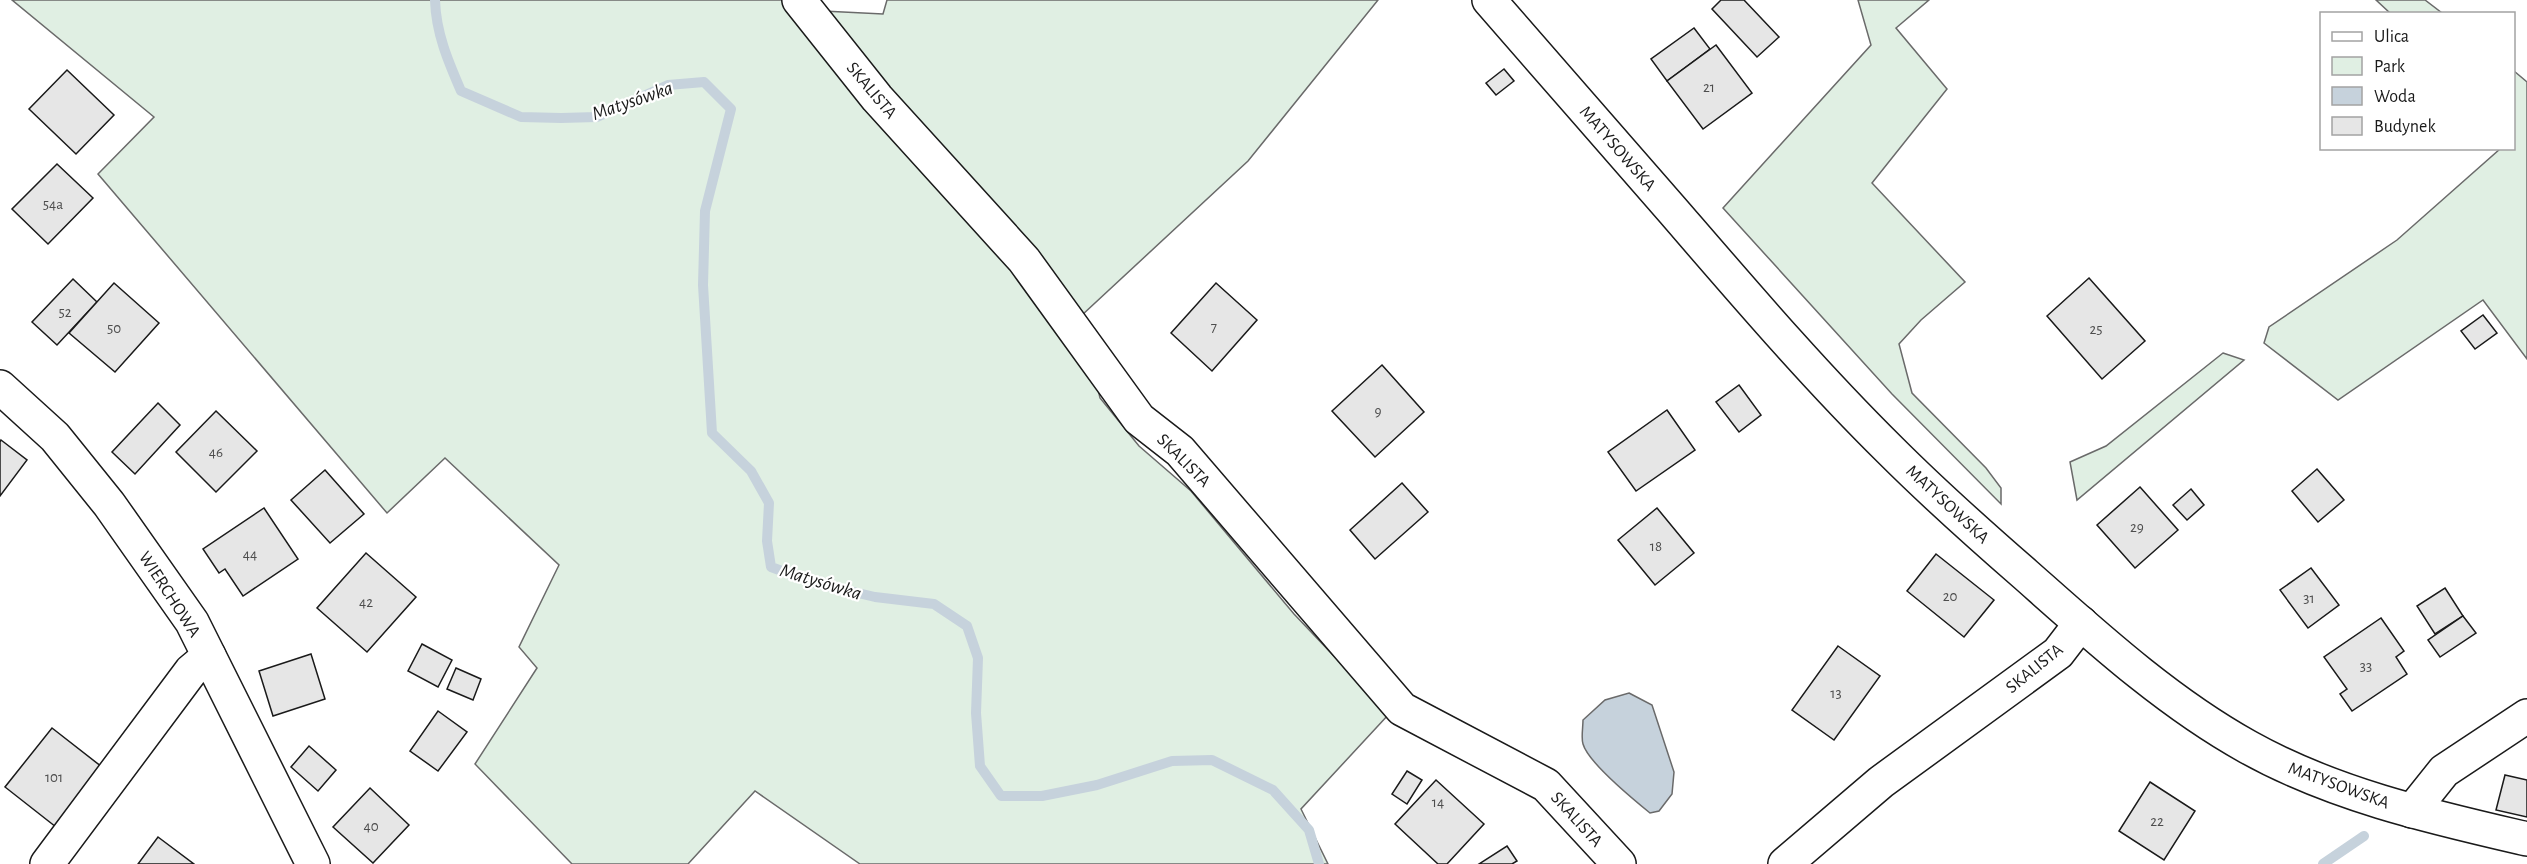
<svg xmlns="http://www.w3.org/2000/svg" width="2527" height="864" font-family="'Alegreya Sans',sans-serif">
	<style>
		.green { fill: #e0efe3; stroke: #6a6a6a; stroke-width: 1.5 }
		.water { fill: #c6d2dc; stroke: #6a6a6a; stroke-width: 1.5 }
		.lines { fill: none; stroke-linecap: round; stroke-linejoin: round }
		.stream { stroke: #c6d2dc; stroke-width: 10 }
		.building { fill: #e6e6e6; stroke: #1a1a1a; stroke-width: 1.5 }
		.minor-casing { stroke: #1a1a1a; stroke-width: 36 }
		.minor { stroke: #fff; stroke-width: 33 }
		.labels { text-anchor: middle; stroke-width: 4.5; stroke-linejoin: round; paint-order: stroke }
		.number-label { font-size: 15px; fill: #4d4d4d }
		.street-label { font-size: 18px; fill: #1a1a1a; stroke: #fff }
		.water-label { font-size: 20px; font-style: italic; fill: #1a1a1a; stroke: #fff }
	</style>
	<rect width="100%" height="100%" fill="#fff"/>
	<g class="green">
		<polygon points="12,0 817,0 823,11 883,14 887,0 1378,0 1248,161 1081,316 1100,398 1139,446 1191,491 1294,614 1389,714 1301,809 1328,864 860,864 755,791 688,864 572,864 475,764 537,668 519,647 559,565 445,458 387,513 98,174 154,117"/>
		<polygon points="1858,0 1929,0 1896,28 1947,89 1872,183 1965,282 1921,320 1899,344 1912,393 1986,468 2001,488 2001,504 1892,394 1723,208 1871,45"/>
		<polygon points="2376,0 2425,0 2442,13 2390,13"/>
		<polygon points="2514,71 2527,82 2527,359 2483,300 2338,400 2264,343 2269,327 2397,240 2500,149 2514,148"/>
		<polygon points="2223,353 2244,360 2077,500 2070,462 2106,446"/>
	</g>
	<path class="water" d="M 1629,693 L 1652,705 L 1674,772 L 1672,794 L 1659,811 L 1650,813 C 1634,800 1588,762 1583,744 C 1581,738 1583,728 1583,720 L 1605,700 Z"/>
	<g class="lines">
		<g class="stream">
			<path d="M 435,0 C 436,33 448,61 461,91 L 521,117 L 561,118 L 597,117 L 668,85 L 704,82 L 731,109 L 705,211 L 703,285 L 712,433 L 751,471 L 769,503 L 767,541 L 771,567 L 815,583 L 875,597 L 934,604 L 967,626 L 978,658 L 976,713 L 980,766 L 1001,796 L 1042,796 L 1097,785 L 1172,761 L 1212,760 L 1273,790 L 1309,830 L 1319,864"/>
			<polyline points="2323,864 2364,836"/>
		</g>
	</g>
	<g class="building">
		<polygon points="1721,0 1744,0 1779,37 1757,57 1712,9"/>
		<polygon points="1694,28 1710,49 1667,81 1651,59"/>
		<polygon points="1716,45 1752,93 1703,129 1667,81"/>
		<polygon points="1504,69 1514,81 1496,95 1486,83"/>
		<polygon points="67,70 114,115 76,154 29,109"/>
		<polygon points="57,164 93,198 48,244 12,209"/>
		<polygon points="2089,278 2145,341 2102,379 2047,316"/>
		<polygon points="73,279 97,302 57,345 32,322"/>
		<polygon points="114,283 159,323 115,372 69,333"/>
		<polygon points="1216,283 1257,320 1212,371 1171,333"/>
		<polygon points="2483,315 2497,333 2475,349 2461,331"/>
		<polygon points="1382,365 1424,412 1375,457 1332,411"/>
		<polygon points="1739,385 1761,415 1739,432 1716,402"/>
		<polygon points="158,403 180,425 135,474 112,452"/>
		<polygon points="1667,410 1695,450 1636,491 1608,452"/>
		<polygon points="216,411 257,451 216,492 176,452"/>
		<polygon points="1,440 27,460 0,496 0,442"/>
		<polygon points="2317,469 2344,500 2318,522 2292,491"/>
		<polygon points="325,470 364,514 330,543 291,500"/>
		<polygon points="1402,483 1428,512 1375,559 1350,530"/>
		<polygon points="2140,487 2178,530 2135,568 2097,525"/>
		<polygon points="2191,489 2204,505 2187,520 2173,505"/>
		<polygon points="264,508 298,559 243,596 225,569 219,573 203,549"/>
		<polygon points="1657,508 1694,553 1655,585 1618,540"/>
		<polygon points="366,553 416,597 367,652 317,608"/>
		<polygon points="1936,554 1994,600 1964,637 1907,591"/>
		<polygon points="2311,568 2339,605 2308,628 2280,590"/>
		<polygon points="2445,588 2463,616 2435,634 2417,606"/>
		<polygon points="2463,616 2476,633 2440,657 2428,640"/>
		<polygon points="2381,618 2404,651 2396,657 2407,674 2352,711 2340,694 2347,689 2324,657"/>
		<polygon points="422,644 452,660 438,687 408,671"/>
		<polygon points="1838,646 1880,676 1834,740 1792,710"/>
		<polygon points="311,654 325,699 273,716 259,671"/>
		<polygon points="456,668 481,679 473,700 447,689"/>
		<polygon points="438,711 467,732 438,771 410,751"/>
		<polygon points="52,728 102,767 56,827 5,787"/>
		<polygon points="309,746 336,770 318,791 291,767"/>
		<polygon points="1407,771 1422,780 1407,804 1392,794"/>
		<polygon points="2505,775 2527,780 2527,817 2496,810"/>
		<polygon points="1436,780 1484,824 1447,864 1438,864 1395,824"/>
		<polygon points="2150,782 2195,811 2164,860 2119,831"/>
		<polygon points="370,788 409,825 373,863 333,827"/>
		<polygon points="158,837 194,864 138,864"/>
		<polygon points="1507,846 1517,861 1512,864 1479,864"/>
	</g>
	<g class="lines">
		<defs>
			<g id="minor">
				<polyline points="799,0 877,98 1024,260 1139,419 1180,451 1402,709 1546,785 1619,864"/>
				<path d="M 1489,0 C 1551,71 1612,141 1674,212 C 1744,293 1814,375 1890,450 C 1934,494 1980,535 2026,575 C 2096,637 2167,702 2248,747 C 2334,795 2432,817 2527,839"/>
				<polyline points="0,387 55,437 109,504 192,622 313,864"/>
				<polyline points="2412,811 2444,771 2527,716"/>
				<polyline points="47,864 191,671 209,656"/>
				<polyline points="1785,864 1881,782 2058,653 2081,623"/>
			</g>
		</defs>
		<use href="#minor" class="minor-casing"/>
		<use href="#minor" class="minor"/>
	</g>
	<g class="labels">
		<g class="number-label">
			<text x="1709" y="92">21</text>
			<text x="53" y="209">54a</text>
			<text x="65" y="317">52</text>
			<text x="1214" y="332">7</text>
			<text x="114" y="333">50</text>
			<text x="2096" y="334">25</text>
			<text x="1378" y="416">9</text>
			<text x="216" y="457">46</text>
			<text x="2137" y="532">29</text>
			<text x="1656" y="551">18</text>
			<text x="250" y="559">44</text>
			<text x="1950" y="601">20</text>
			<text x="2309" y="603">31</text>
			<text x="366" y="607">42</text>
			<text x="2366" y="671">33</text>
			<text x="1836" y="698">13</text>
			<text x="54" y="782">101</text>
			<text x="1438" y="807">14</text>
			<text x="2157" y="826">22</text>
			<text x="371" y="831">40</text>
		</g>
		<g class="street-label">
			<text transform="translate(872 90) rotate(50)" y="6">SKALISTA</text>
			<text transform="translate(1618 148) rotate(49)" y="6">MATYSOWSKA</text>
			<text transform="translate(1184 460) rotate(45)" y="6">SKALISTA</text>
			<text transform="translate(1948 504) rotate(43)" y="6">MATYSOWSKA</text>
			<text transform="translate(170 594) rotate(57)" y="6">WIERCHOWA</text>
			<text transform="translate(2034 668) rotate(-39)" y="6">SKALISTA</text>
			<text transform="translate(2339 785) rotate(20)" y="6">MATYSOWSKA</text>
			<text transform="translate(1577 819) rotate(48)" y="6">SKALISTA</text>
		</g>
		<g class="water-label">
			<text transform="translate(632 100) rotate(-19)" y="7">Matysówka</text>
			<text transform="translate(821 581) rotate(17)" y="7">Matysówka</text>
		</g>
	</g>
	<rect x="2320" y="12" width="195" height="138" fill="#ffffff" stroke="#a3a3a3" stroke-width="1.5"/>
	<rect x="2332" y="32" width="30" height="9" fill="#ffffff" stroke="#a3a3a3" stroke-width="1.5"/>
	<text x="2374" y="42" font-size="18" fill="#1a1a1a">Ulica</text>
	<rect x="2332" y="57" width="30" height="18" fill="#e0efe3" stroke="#a3a3a3" stroke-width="1.5"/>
	<text x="2374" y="72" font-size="18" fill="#1a1a1a">Park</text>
	<rect x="2332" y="87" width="30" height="18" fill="#c6d2dc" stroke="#a3a3a3" stroke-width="1.5"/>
	<text x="2374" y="102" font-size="18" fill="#1a1a1a">Woda</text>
	<rect x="2332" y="117" width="30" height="18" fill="#e6e6e6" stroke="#a3a3a3" stroke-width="1.5"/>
	<text x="2374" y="132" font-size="18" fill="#1a1a1a">Budynek</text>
</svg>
